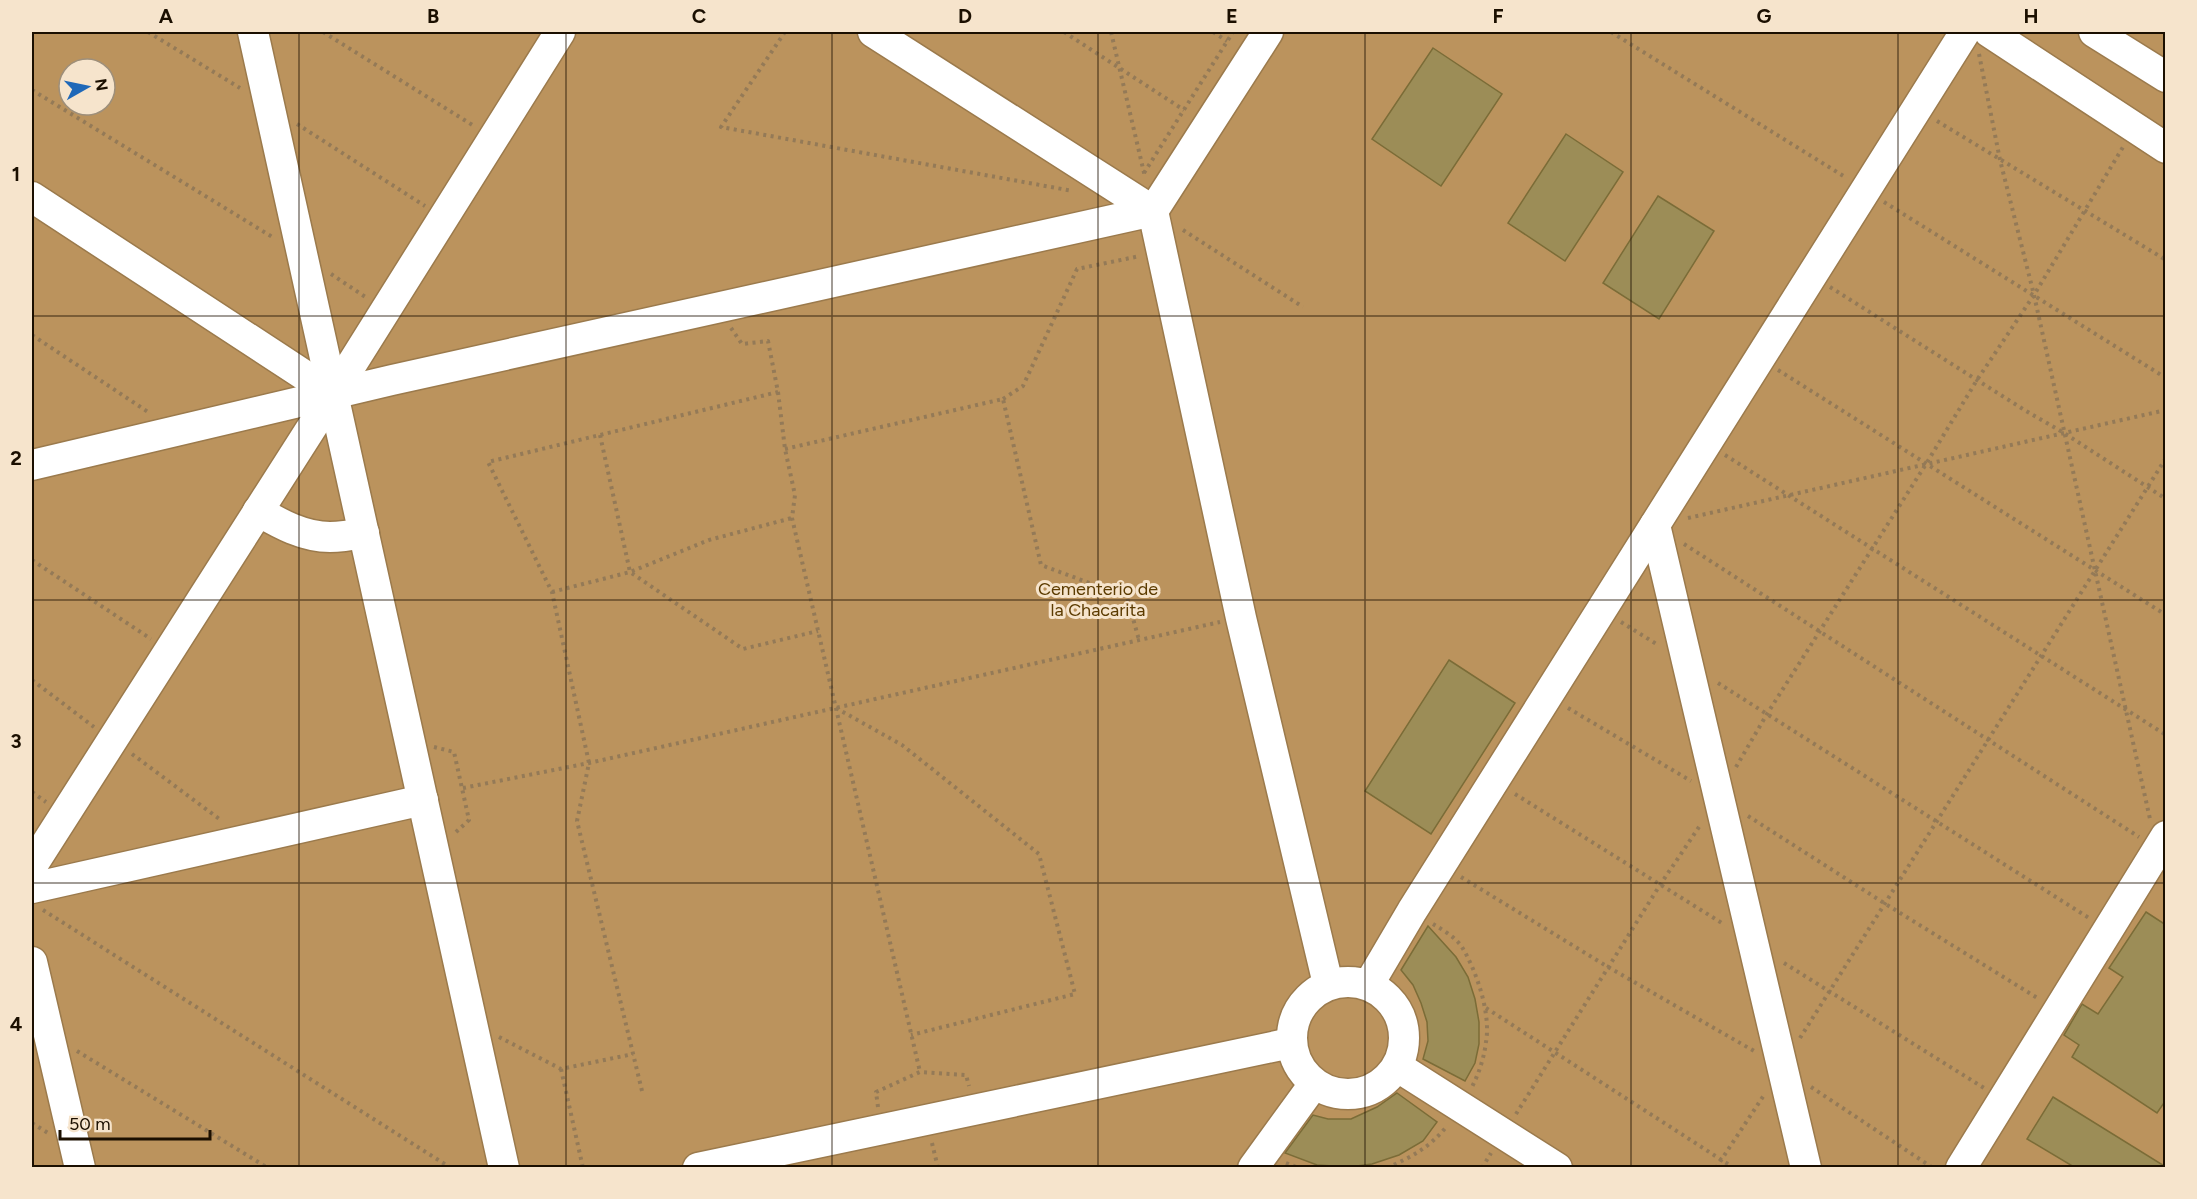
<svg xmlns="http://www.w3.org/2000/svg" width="2197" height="1199" font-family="Figtree,sans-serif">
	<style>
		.green { fill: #bb935d; fill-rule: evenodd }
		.building { fill: #9c8d57; stroke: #7b6c37; stroke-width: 1.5 }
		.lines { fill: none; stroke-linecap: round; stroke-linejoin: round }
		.minor-casing { stroke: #9b7a4c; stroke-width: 33 }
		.path { stroke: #947a57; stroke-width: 4; stroke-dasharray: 3 4.5; stroke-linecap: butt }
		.minor { stroke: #fff; stroke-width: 30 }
		.grid { fill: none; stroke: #1b0f00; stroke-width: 1.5; stroke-opacity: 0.55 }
		.labels { text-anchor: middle; stroke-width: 6; stroke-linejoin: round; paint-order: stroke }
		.park-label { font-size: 18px; fill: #5c3b01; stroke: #f6e4cc }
		.neatline { fill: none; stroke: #1b0f00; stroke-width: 2 }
		.grid-label { font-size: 20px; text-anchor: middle; font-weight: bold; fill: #1b0f00 }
	</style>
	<rect width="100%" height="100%" fill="#e4c090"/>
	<path class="green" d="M 32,32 L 2165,32 L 2165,1165 L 2164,1168 L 32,1167 ZM 69,69 L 105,69 L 105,105 L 69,105 Z"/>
	<g class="building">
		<polygon points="1433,48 1502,94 1441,186 1372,139"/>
		<polygon points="1566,134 1623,172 1565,261 1508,223"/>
		<polygon points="1658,196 1714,231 1659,319 1603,283"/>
		<polygon points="1449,660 1515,703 1431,834 1365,791"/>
		<polygon points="2146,912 2166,925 2166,1100 2157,1113 2072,1057 2079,1045 2064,1035 2082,1004 2098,1014 2123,977 2109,968"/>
		<polygon points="1428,926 1456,957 1468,977 1475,999 1479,1022 1479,1044 1475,1063 1465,1081 1423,1059 1428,1041 1427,1022 1421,1003 1413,985 1401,970"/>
		<polygon points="1397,1093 1437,1122 1423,1141 1399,1155 1372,1164 1349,1167 1317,1165 1285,1153 1313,1115 1328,1119 1351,1119 1377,1107"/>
		<polygon points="2053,1097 2166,1167 2074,1167 2027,1139"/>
	</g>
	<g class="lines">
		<defs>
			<g id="minor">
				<polyline points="253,32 504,1168"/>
				<polyline points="873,32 1153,211 1241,618 1328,984"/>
				<polyline points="1989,32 2166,148"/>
				<polyline points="2094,32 2166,77"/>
				<polyline points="32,197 333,394"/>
				<polyline points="32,465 392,380 1153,211 1268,32"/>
				<path d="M 258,511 C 280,524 304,537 330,537 C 341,537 353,535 364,533"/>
				<polyline points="1655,525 1806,1168"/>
				<polyline points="32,866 333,394 560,32"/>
				<polyline points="32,888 423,800"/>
				<polyline points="32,962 80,1168"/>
				<circle cx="1348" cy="1038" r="56"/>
				<polyline points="1369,984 1412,911 1965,32"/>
				<polyline points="1398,1067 1557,1168"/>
				<polyline points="698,1168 1291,1043"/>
				<polyline points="1253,1168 1314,1084"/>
				<polyline points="1961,1168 2166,836"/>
			</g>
		</defs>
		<use href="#minor" class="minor-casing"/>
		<g class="path">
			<polyline points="148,32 240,88"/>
			<polyline points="323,32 474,126"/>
			<polyline points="785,32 721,127 1073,191"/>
			<polyline points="1064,32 1184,110"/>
			<polyline points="1111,32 1145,177"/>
			<polyline points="1213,32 1227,41"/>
			<polyline points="1611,32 1845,177"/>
			<polyline points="1979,54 2000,160 2034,295 2150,819"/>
			<polyline points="32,90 274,238"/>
			<polyline points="1937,121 2166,260"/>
			<polyline points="297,124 425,206"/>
			<polyline points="1144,173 1233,32"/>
			<polyline points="1884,202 2166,378"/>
			<polyline points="1183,230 1303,307"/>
			<polyline points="331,274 367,298"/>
			<polyline points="1830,287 2026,411 2064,433 2166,499"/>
			<polyline points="731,328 742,344 768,341 778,392 785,449 795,495 792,518 920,1072"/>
			<polyline points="32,335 148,412"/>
			<polyline points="1778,370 2166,615"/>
			<polyline points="1003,399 1023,386 1077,269 1140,256"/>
			<polyline points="600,435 630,572 743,649 818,631"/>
			<polyline points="785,449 1003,399 1041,565 1127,597 1139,640"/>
			<polyline points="1725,455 2166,735"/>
			<polyline points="1688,518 2166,410"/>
			<polyline points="1684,544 2139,837"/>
			<polyline points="32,560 151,639"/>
			<polyline points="552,592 630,572 709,540 792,518"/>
			<polyline points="1621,622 1658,645"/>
			<polyline points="32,680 94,727"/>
			<polyline points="1718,683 2089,918"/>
			<polyline points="836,708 902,745 1039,854 1075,994 911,1035"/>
			<polyline points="1568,708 1691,781"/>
			<polyline points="434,747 454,752 469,820 455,833"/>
			<polyline points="132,754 222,821"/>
			<polyline points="1736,767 1767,714 1926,464 1977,380 2034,295 2123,147"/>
			<polyline points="463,788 589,763 1220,622"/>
			<polyline points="32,792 46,802"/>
			<polyline points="1515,794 1725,925"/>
			<polyline points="1748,816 1884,903 2039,999"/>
			<polyline points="1461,877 1608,967 1754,1051"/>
			<polyline points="43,910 451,1168"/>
			<path d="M 1433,924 C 1443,930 1455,937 1462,947 C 1477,972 1491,1014 1486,1042 C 1484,1058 1479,1073 1472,1087"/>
			<polyline points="1784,963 1984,1088"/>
			<polyline points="1486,1008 1734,1168"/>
			<polyline points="499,1037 561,1069 633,1054"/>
			<polyline points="1800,1038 2166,458"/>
			<polyline points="77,1051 268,1168"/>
			<polyline points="561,1069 583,1168"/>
			<polyline points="1811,1087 1933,1168"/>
			<polyline points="642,1091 577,821 589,763 552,592 488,462 778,392"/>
			<polyline points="878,1107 876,1092 920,1072 966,1075 969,1086"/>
			<polyline points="1516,1114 1660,885 1701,824"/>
			<polyline points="32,1123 48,1133"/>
			<polyline points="932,1143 938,1168"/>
			<polyline points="1286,1163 1299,1168"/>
			<path d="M 1387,1168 C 1413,1156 1429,1148 1447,1126"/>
			<polyline points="1482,1168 1491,1153"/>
			<polyline points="1716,1168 1764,1095"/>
		</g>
		<use href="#minor" class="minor"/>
	</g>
	<path class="grid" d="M 299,32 L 299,1168M 566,32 L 566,1168M 832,32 L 832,1168M 1098,32 L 1098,1168M 1365,32 L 1365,1168M 1631,32 L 1631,1168M 1898,32 L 1898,1168M 32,316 L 2166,316M 32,600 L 2166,600M 32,883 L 2166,883"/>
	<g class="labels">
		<g class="park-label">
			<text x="1098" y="595">Cementerio de<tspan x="1098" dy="21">la Chacarita</tspan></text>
		</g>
	</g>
	<rect width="2197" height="1199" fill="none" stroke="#f6e4cc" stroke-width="66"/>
	<g transform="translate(87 87) rotate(81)"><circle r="28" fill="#f6e4cc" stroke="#9e8f7a" stroke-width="1.5"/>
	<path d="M0-4.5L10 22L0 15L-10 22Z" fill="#1f68b8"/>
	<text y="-9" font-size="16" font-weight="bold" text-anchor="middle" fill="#1b0f00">N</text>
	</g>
	<path d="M60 1130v9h150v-9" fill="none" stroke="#1b0f00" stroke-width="3"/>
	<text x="69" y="1130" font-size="18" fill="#1b0f00" stroke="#f6e4cc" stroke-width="4.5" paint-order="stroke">50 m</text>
	<rect x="33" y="33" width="2131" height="1133" class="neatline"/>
	<g class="grid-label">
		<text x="166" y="23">A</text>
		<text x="433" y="23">B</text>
		<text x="699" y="23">C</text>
		<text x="965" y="23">D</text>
		<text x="1232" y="23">E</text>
		<text x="1498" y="23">F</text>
		<text x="1764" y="23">G</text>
		<text x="2031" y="23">H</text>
		<text x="16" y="181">1</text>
		<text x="16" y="465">2</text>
		<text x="16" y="748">3</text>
		<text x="16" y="1031">4</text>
	</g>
</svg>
